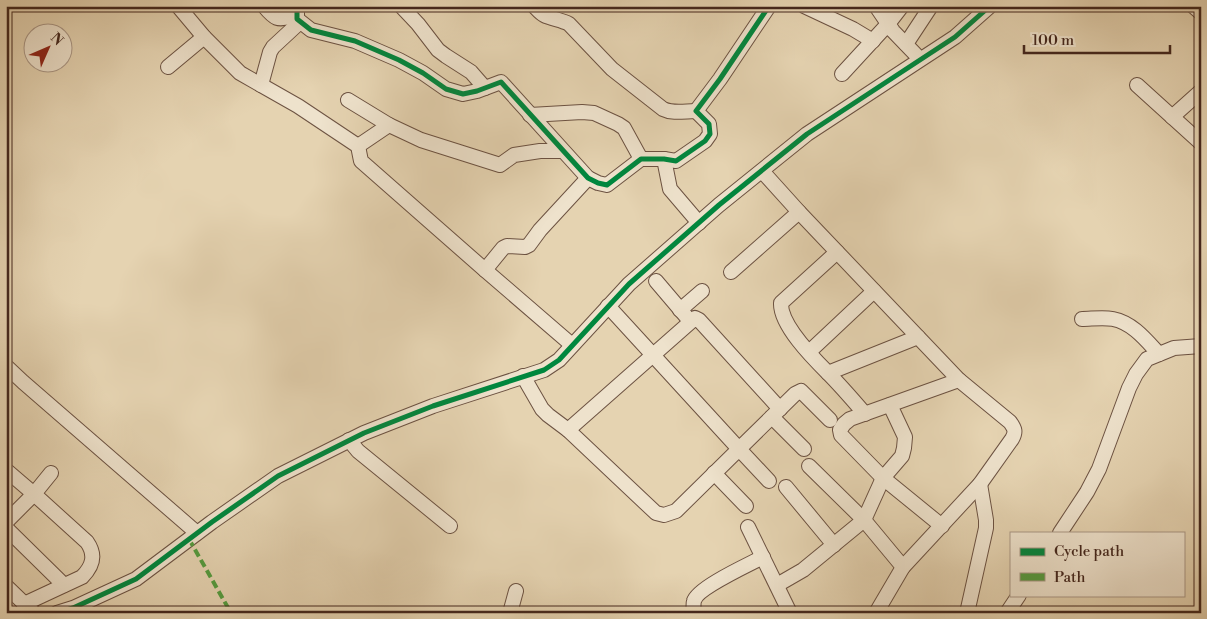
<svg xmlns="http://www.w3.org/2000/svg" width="1207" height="619" font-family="'Libre Bodoni',serif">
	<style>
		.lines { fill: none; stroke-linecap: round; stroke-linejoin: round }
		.minor-casing { stroke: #6c5242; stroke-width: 16 }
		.minor { stroke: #eee2cc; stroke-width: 14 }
		.quiet { stroke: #549c3f; stroke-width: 4; stroke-dasharray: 8 4; stroke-linecap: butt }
		.cycleway-casing { stroke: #eee2cc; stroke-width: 8 }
		.cycleway { stroke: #00873e; stroke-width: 5 }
	</style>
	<rect width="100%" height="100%" fill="#e5d3b1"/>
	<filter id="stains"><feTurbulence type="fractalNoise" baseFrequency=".004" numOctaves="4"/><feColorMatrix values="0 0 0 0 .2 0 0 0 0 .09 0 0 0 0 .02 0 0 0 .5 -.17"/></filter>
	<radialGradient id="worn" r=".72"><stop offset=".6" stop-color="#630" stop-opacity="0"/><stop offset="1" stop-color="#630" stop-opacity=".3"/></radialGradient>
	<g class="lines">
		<defs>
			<g id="minor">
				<polyline points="178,6 204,37 240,73 298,106 358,146 361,161 485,270 572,345"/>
				<path d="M 264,6 C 277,22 278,19 297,16"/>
				<polyline points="297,6 297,19 311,30 355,41 399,60 423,73 446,89 463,94 477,91 501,82 588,178 598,183 607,185 641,159 664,159 676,161 705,141 710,134 709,124 696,111 720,79 769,6"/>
				<polyline points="401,6 418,24 438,50 446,56 471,72 485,88"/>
				<path d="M 534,6 C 537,9 540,13 544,15 C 552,19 562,20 569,24 L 612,69 L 663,109 C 673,114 685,111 696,111"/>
				<polyline points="804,6 853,29 873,41"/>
				<polyline points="876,6 893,31 920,59"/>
				<polyline points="1193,6 1201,13"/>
				<polyline points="906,44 931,6"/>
				<polyline points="168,67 204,37"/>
				<polyline points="842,74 888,24 902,6"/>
				<polyline points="261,85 270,52 273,47 300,22"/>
				<polyline points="1137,85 1201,143"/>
				<polyline points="348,100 389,125"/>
				<polyline points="530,115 582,112 594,113 618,124 624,128 641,159"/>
				<polyline points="1172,117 1201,91"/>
				<polyline points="358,146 389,125 421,140 500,165 514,155 540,151 562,151"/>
				<polyline points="664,159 670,189 699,223"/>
				<path d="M 762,171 L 799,212 L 959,380 L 1010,422 C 1015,429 1016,432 1012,439 L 980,484 L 903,567"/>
				<path d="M 837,252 L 781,303 C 780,325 813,358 828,373 C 841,386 853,400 865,414"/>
				<polyline points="485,270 503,248 507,246 525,247 529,245 540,230 588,178"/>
				<polyline points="731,272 799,212"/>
				<polyline points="656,281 690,321"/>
				<polyline points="608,306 739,449 795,394 801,391 830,420"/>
				<polyline points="680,310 702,291"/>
				<path d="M 1082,319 C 1091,319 1103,317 1113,319 C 1133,323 1146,340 1159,354"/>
				<polyline points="809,352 874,291"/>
				<polyline points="6,366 23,382 197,533"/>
				<polyline points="828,373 918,337"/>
				<polyline points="523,376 542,409 548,415 568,430"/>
				<polyline points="772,417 804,449"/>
				<polyline points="349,440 358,451 450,526"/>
				<polyline points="809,466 864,520 903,567 876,613"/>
				<path d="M 6,470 L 34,494 L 87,542 C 96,555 93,566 82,577 L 24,604"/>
				<polyline points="714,473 746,506"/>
				<polyline points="769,481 739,449 676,511 664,515 656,513 568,430 695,318 699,320 780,409"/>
				<polyline points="786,487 834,545"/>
				<polyline points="6,522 34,494 51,473"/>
				<polyline points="942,526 883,478 841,435 840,430 844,424 850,419 959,380"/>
				<polyline points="748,527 790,613"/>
				<polyline points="6,528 64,585"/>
				<polyline points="1060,533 1087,492 1099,469 1129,388 1136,374 1147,359 1174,348 1201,346"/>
				<polyline points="777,585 803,570 864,520 883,478 902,456 904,448 905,437 890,405"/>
				<polyline points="6,586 34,613"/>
				<polyline points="57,613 73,608 136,579 212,522 278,476 364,433 433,406 544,370 559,360 629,284 719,205 807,134 955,37 990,6"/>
				<polyline points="510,613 516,591"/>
				<path d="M 693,613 C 694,609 693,604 694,601 C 697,588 750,564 763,557"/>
				<polyline points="967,613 986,528 986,520 980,484"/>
				<polyline points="1007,613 1019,595"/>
			</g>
		</defs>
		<use href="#minor" class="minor-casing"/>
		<use href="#minor" class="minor"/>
		<polyline class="quiet" points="189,539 231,613"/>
		<defs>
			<g id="cycleway">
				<polyline points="297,6 297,19 311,30 355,41 399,60 423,73 446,89 463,94 477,91 501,82 588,178 598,183 607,185 641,159 664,159 676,161 705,141 710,134 709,124 696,111 720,79 769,6"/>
				<polyline points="57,613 73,608 136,579 212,522 278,476 364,433 433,406 544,370 559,360 629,284 719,205 807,134 955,37 990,6"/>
			</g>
		</defs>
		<use href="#cycleway" class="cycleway-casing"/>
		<use href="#cycleway" class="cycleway"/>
	</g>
	<rect width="1207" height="619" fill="none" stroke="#e5d3b1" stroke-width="25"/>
	<rect x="8" y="8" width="1192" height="604" fill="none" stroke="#44271d" stroke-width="2.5"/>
	<rect x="12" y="12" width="1182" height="594" fill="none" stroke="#44271d"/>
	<rect x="1010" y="532" width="175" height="65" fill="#eee2cc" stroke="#aa9786"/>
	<rect x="1020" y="548" width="25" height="8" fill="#00873e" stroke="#aa9786"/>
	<text x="1054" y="556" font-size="15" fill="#44271d">Cycle path</text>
	<rect x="1020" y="573" width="25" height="8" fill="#549c3f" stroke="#aa9786"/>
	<text x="1054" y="582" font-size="15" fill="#44271d">Path</text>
	<g transform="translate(48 48) rotate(45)"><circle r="24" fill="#eee2cc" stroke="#aa9786"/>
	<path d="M0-4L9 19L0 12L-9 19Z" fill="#8f2418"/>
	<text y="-8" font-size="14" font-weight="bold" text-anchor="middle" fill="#44271d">N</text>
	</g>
	<path d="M1024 45v8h146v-8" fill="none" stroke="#44271d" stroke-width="2.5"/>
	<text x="1032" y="45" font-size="15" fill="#44271d" stroke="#eee2cc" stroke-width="4" paint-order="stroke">100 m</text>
	<rect width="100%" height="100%" filter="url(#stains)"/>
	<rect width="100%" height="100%" fill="url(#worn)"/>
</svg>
